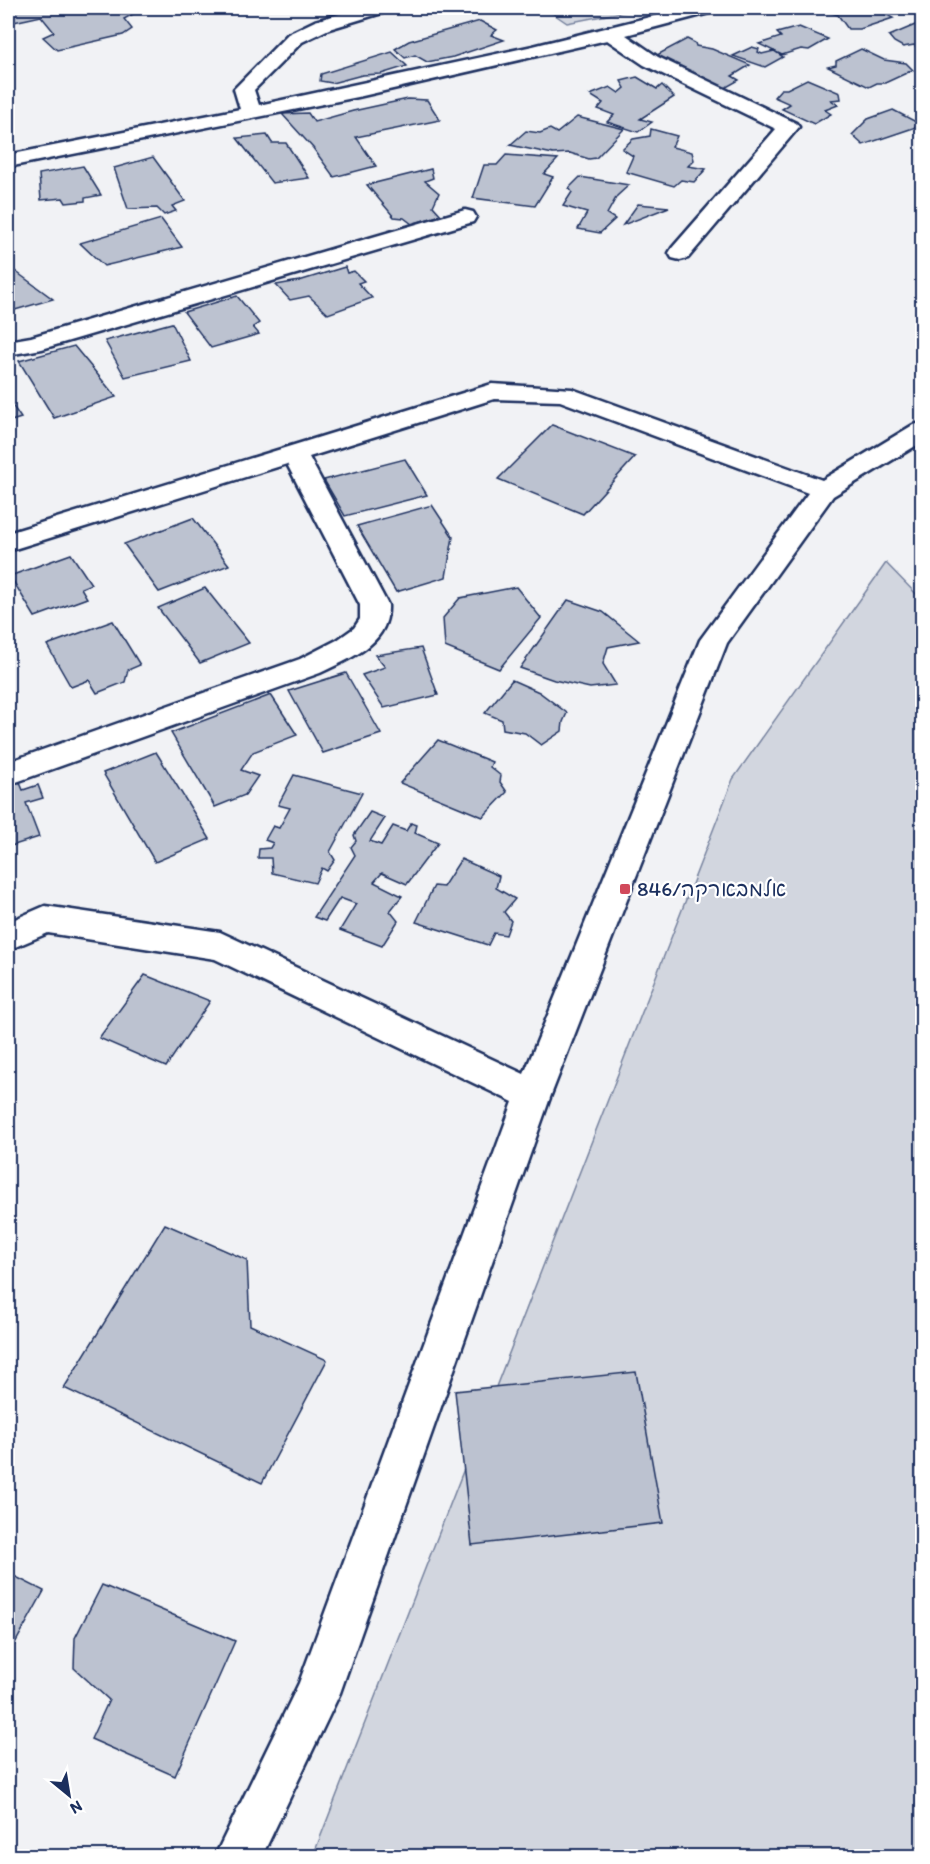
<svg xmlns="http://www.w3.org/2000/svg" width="930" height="1864" font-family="Itim,'Playpen Sans Hebrew',sans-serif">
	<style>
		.green { fill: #d2d6df; stroke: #76829e; stroke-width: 1.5 }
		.building { fill: #bcc2d0; stroke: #1b2f5e; stroke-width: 1.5 }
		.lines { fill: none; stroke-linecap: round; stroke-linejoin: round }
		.street-casing { stroke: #1b2f5e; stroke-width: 5 }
		.street { fill: #fff; fill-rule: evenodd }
		.poi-dot { fill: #d1495b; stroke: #fff; stroke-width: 2 }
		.labels { text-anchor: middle; stroke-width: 4.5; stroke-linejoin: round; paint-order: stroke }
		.poi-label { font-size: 21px; fill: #1b2f5e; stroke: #fff; text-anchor: start }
	</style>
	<rect width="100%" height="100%" fill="#f1f2f5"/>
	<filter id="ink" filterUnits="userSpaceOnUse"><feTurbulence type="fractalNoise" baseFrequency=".0167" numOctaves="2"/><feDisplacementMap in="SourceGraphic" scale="12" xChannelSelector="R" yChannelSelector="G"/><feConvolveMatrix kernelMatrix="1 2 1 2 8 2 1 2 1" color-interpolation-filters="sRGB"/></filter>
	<g filter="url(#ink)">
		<g class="green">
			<polygon points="545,8 643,8 567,23"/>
			<polygon points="886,563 922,600 922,1856 313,1856 733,779"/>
		</g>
		<g class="building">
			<polygon points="8,8 144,8 124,19 132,29 123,35 57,50 43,37 54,32 41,16 9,23"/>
			<polygon points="833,8 873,8 893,18 860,29 848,29 838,15 832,13 835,8"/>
			<polygon points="480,21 497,30 491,35 504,40 453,57 427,62 415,55 405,58 395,49 409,41"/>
			<polygon points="920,23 922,25 922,50 914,45 903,47 894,42 889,36"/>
			<polygon points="799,27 828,39 809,50 801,49 782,55 759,44 781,37 777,33"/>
			<polygon points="687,39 695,43 696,46 712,49 750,65 732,76 739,80 723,89 657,55"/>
			<polygon points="752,47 759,49 758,52 762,54 774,51 783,57 765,67 733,56"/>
			<polygon points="861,49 884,60 906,63 913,70 885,83 877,83 869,87 828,67 836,65 836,61"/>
			<polygon points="392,52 407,66 381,74 362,75 332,83 320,81 321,74"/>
			<polygon points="637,77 657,89 662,85 674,97 640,119 652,122 638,132 607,122 614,115 598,109 603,103 590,95 610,87 619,93 625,88 621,81"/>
			<polygon points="807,79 840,93 841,99 831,100 838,105 825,110 831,114 814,124 782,109 790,104 774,97 781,89 787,89"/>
			<polygon points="408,99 427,100 440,120 356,137 376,166 334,177 313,148 282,114 308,113 314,122 353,111"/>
			<polygon points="893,110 922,125 863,145 852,135 868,119"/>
			<polygon points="577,117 624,129 596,158 589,159 570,153 553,154 510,145 526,131 540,133 550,129 557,133"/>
			<polygon points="651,129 677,136 672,147 692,152 694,160 688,166 706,169 694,182 681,180 674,186 626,172 633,156 622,149 633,139 650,136"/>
			<polygon points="267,135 272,143 286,143 309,178 272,183 237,138"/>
			<polygon points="506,155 558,159 544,174 553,177 535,206 473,198 484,165 497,165"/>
			<polygon points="153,157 185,201 172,206 176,211 164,215 157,208 128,209 114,168"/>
			<polygon points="83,166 101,195 85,198 85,201 66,203 63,198 41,200 39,174"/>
			<polygon points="431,169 433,178 425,181 439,193 433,206 441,215 412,224 404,218 394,217 367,185"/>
			<polygon points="580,177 629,185 617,196 607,214 615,219 600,233 578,229 587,213 563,206 572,192 569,188"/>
			<polygon points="638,204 669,207 623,225"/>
			<polygon points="161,219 182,247 104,266 80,243"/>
			<polygon points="345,267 347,273 354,271 364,281 358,283 372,298 328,314 309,296 290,300 276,285 299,281"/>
			<polygon points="15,271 53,299 8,312 8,273"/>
			<polygon points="237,296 259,323 253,327 259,334 211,348 184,312"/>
			<polygon points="172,323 191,361 125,377 105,341"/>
			<polygon points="74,346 116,397 54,418 19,361"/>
			<polygon points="8,399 21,418 8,422"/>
			<polygon points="552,425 635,457 583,514 498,479"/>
			<polygon points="405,459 427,495 345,516 324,480"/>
			<polygon points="432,505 453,537 446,577 396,592 357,526"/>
			<polygon points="193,518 229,565 159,592 124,544"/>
			<polygon points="71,554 91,584 81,588 87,598 35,617 10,576"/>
			<polygon points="516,587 541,618 499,669 445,647 443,618 460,598"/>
			<polygon points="205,588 249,643 200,663 158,608"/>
			<polygon points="568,600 603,612 639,641 608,647 603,664 616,685 590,688 554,680 520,668"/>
			<polygon points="113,621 140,665 128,670 125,682 97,693 89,680 71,687 47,645"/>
			<polygon points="421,648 438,695 384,708 362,675 385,667 375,655"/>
			<polygon points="346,673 381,734 323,753 289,691"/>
			<polygon points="512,680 539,692 567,713 563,722 562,731 541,745 525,733 503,729 502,720 485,713"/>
			<polygon points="271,695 297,735 253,752 241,770 258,776 245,795 215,807 171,733"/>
			<polygon points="438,740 492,762 490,767 501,776 500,782 507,792 483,817 400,783"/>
			<polygon points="156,752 210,839 155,862 103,773"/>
			<polygon points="16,773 23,790 38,785 43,798 26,803 39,837 8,847 8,776"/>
			<polygon points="294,775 362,793 330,852 335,860 327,871 322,868 315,883 272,873 271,858 258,858 259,849 270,848 273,843 265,840 273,826 279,828 290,808 278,805"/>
			<polygon points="370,812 385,818 370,841 381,845 393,826 406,831 411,823 417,825 415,833 438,843 407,884 382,873 374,882 402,896 390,911 398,921 382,946 340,930 356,904 340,898 325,921 314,917 355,855 351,847 356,841 354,835"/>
			<polygon points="461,859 499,876 496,888 515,899 504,912 511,921 506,935 494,933 488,945 416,922 434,886 443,887"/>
			<polygon points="145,975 210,1001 166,1067 99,1038"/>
			<polygon points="165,1224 247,1260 250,1325 327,1360 262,1483 64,1388"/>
			<polygon points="636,1372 663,1523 472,1545 455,1391"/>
			<polygon points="8,1573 44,1591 8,1656"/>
			<polygon points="102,1585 235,1641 175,1776 91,1739 109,1700 74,1668 75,1638"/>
			<polygon points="8,1843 25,1856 8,1856"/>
		</g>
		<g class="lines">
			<defs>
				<g id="street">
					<polygon points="360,8 387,8 385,12 329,29 302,42 254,90 259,105 533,46 686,8 715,8 713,12 626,35 658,57 796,123 799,127 688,258 680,260 672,258 669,253 672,248 776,129 644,65 607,40 358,97 8,167 8,155 240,109 234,89 288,34 315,21"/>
					<polygon points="465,210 473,212 476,217 473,222 42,349 8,355 8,341 31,337"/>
					<path d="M 492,384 L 572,389 L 822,480 L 913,425 L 922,423 L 922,442 L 833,496 L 727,643 L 551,1095 L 340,1693 L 262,1856 L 215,1856 L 299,1683 L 513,1102 L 215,959 L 48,933 L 8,950 L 8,922 L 45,906 L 220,932 L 524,1074 L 700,640 L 808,493 L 560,401 L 494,399 L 309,457 L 388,605 C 390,644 349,659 320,673 L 8,785 L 8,762 L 300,659 L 337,640 L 354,628 L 360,619 L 360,605 L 287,464 L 8,551 L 8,533 Z"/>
				</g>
			</defs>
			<use href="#street" class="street-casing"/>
			<use href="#street" class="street"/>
		</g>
	</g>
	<rect class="poi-dot" x="619" y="883" width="12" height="12" rx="3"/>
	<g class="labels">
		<g class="poi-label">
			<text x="637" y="896">אלמבארקה/846</text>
		</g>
	</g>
	<rect width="930" height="1864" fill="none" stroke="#fff" stroke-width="30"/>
	<rect x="15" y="15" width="900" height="1834" fill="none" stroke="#1b2f5e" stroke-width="2" filter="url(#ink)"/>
	<g transform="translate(69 1795) rotate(150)" stroke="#ffffff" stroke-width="4.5" paint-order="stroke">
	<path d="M0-4.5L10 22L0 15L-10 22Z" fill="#1b2f5e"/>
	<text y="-9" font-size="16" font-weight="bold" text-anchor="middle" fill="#1b2f5e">N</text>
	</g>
</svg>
